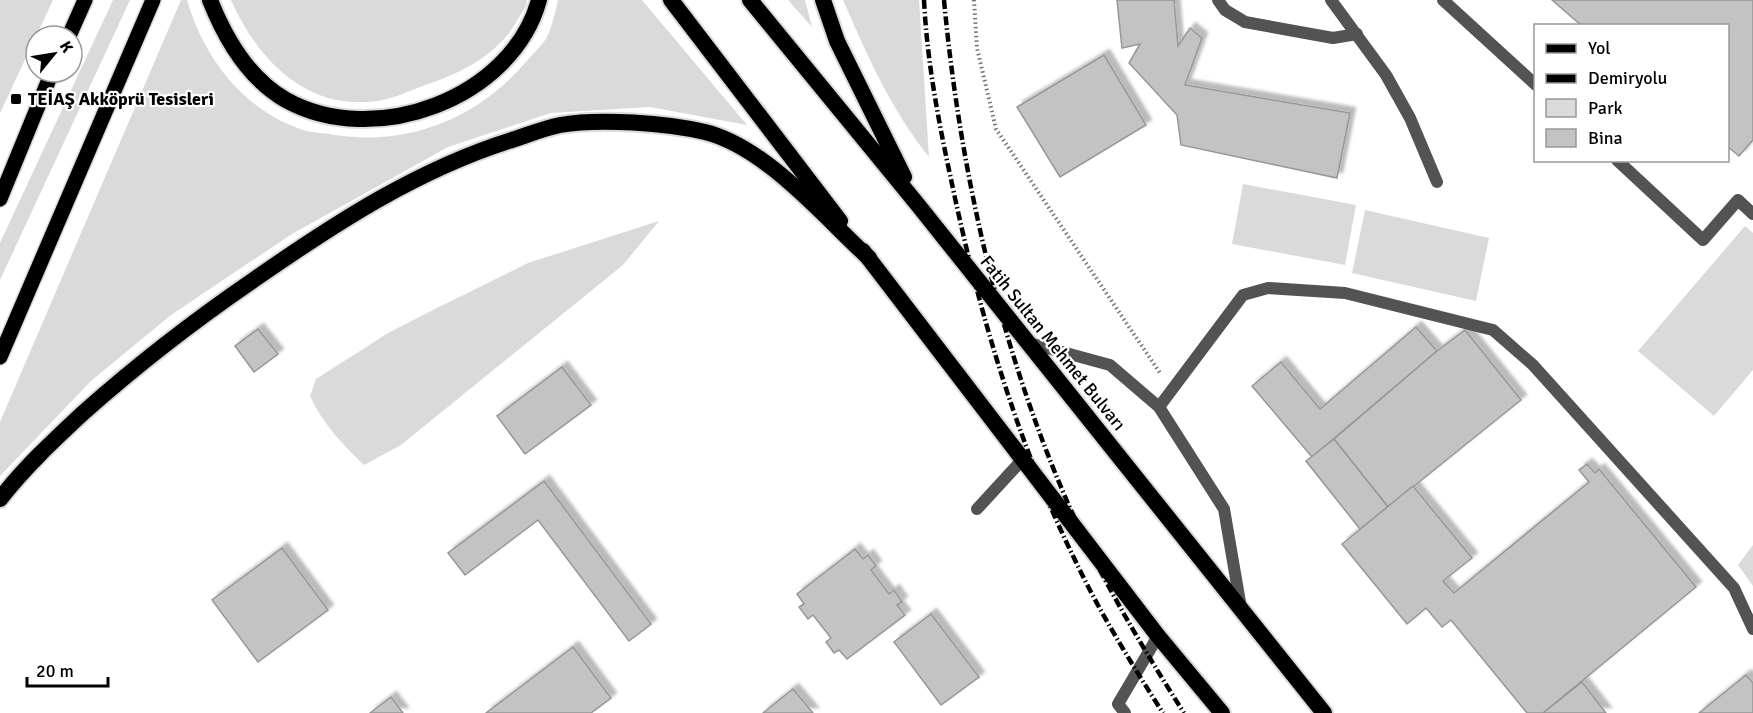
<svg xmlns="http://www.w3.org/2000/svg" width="1753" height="713" font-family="Signika,sans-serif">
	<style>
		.green { fill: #dadada }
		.building { fill: #c3c3c3; stroke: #979797; stroke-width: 1.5; filter: url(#shadow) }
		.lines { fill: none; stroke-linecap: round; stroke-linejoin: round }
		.primary-casing { stroke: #dbdbdb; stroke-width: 18 }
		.trunk-casing { stroke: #dbdbdb; stroke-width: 20 }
		.path { stroke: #757575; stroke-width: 4; stroke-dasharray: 1.5 3; stroke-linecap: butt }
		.service { stroke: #535353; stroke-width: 12 }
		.minor { stroke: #535353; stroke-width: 12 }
		.primary { stroke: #000; stroke-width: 15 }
		.trunk { stroke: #000; stroke-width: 16 }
		.rail { stroke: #000; stroke-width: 4.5; stroke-dasharray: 9 3 1.5 3; stroke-linecap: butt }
		.poi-dot { fill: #000; stroke: #fff; stroke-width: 2 }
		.labels { text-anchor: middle; stroke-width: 4.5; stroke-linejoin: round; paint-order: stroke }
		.poi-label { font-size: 18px; font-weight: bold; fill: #000; stroke: #fff; text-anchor: start }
		.street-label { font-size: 18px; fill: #000; stroke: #fff }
	</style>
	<defs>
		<filter id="shadow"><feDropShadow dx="5.5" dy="-5.5" stdDeviation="1.5" flood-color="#0004"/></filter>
	</defs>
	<rect width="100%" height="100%" fill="#fff"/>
	<g class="green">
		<polygon points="0,0 53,0 0,113"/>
		<polygon points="113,0 130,0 0,280 0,243"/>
		<path d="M 181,0 L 187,0 C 204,58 243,110 303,130 C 313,133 325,133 335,135 C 409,146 476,119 525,63 C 532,55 540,47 546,39 C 552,27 555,13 558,0 L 642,0 L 747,125 L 650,107 L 551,113 L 448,147 L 292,234 L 171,315 L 91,381 L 0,476 L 0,422 Z"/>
		<path d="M 231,0 L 527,0 L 526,6 C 519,17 512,31 503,40 C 481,64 450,77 420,87 C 407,92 392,99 377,101 C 306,111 257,59 231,0 Z"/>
		<polygon points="788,0 805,0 812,27"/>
		<path d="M 843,0 L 919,0 L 929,157 C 890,108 868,57 843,0 Z"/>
		<polygon points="1243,184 1356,205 1345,265 1232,244"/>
		<polygon points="1365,210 1489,238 1476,301 1352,273"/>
		<path d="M 659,221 L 623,265 L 401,445 L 364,465 C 342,444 323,424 310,396 L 316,379 L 388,333 L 433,310 L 528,263 Z"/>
		<polygon points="1745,226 1753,233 1753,370 1714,416 1638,351"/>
		<polygon points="1753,545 1753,586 1738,565"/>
	</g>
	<g class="building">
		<polygon points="1117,0 1174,0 1178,46 1190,28 1202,38 1185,85 1350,113 1337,178 1181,145 1177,115 1129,63 1140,44 1122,48"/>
		<polygon points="1552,0 1753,0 1753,140 1739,156 1728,147 1728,26 1582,26"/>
		<polygon points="1104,55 1146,125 1060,177 1017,107"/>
		<polygon points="1416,327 1437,351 1312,457 1252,386 1281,362 1320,409"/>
		<polygon points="258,329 278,354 254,372 235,346"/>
		<polygon points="1465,330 1521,400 1388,507 1334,439 1437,351"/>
		<polygon points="562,367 591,405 525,454 497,416"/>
		<polygon points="1334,439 1388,507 1360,529 1306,461"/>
		<polygon points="1587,464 1595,473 1599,469 1696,587 1543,713 1527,713 1451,620 1442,627 1426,608 1407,624 1342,544 1413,486 1472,558 1443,581 1454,593 1589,482 1579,470"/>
		<polygon points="544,481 651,624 629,641 538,520 465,575 448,553"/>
		<polygon points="282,548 328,610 258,662 212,600"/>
		<polygon points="855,549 863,559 868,555 876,566 871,570 889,594 894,590 902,602 897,605 905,615 847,659 839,650 834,653 826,642 831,638 813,615 808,619 799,607 804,604 797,594"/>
		<polygon points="931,614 979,677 941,705 894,642"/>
		<polygon points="573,647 611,698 591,713 486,713"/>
		<polygon points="1746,675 1753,683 1753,713 1699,713"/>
		<polygon points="1582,682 1606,713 1543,713"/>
		<polygon points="793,689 813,713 763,713"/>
		<polygon points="391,697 403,713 370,713"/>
	</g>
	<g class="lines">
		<defs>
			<g id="primary">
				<polyline points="69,36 85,0"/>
				<polyline points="0,199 52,72"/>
				<polyline points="0,357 153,0"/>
			</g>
			<g id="trunk">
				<path d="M 210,0 C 225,38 249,79 286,100 C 374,149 512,99 539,0"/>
				<polyline points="671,0 840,221"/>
				<polyline points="750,0 918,205 1324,713"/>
				<polyline points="823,0 837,41 904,177"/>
				<polyline points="863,251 1158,636 1222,713"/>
				<path d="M 0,499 C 24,468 54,440 83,413 C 138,364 195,320 255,279 C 337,222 420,168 515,139 C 530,134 545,128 560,125 C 599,118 667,123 705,132 C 766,147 824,217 869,258"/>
			</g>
		</defs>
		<use href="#primary" class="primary-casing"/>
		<use href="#trunk" class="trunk-casing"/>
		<polyline class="path" points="974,0 977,48 996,129 1160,373"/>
		<g class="service">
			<polyline points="1218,0 1225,10 1245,22 1333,38 1357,34"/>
			<polyline points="1331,0 1386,75 1410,118 1437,182"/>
			<polyline points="1029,343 1110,365 1159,407 1224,509 1241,608"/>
			<polyline points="1159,407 1243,295 1268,288 1345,293 1493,330 1533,365 1734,588 1753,629"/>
			<polyline points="977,509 1023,459"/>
		</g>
		<g class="minor">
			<polyline points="1443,0 1536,85"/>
			<polyline points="1617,160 1703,240 1738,200 1753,214"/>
			<polyline points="1125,713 1118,704 1158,636"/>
		</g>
		<use href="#primary" class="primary"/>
		<use href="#trunk" class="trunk"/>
		<g class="rail">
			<path d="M 924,0 C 927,62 939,124 952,184 C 979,312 1017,442 1075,560 C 1100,613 1131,663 1163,713"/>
			<path d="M 944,0 C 960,172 1000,349 1070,508 C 1102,580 1142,647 1184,713"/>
		</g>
	</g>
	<rect class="poi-dot" x="10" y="93" width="12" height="12" rx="3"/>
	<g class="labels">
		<g class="poi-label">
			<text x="28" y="105">TEİAŞ Akköprü Tesisleri</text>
		</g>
		<g class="street-label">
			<text transform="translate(1053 343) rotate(51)" y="6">Fatih Sultan Mehmet Bulvarı</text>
		</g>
	</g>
	<rect x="1534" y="24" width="195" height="138" fill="#ffffff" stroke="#999999" stroke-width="1.5"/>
	<rect x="1546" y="44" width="30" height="9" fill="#000000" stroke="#999999" stroke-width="1.5"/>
	<text x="1588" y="54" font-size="18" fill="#000000">Yol</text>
	<rect x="1546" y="74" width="30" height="9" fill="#000000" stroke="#999999" stroke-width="1.5"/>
	<text x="1588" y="84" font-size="18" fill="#000000">Demiryolu</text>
	<rect x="1546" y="99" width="30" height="18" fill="#dadada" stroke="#999999" stroke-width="1.5"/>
	<text x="1588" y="114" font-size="18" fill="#000000">Park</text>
	<rect x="1546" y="129" width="30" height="18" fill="#c3c3c3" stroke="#999999" stroke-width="1.5"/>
	<text x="1588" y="144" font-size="18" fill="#000000">Bina</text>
	<g transform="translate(54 54) rotate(60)"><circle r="28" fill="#ffffff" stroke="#999999" stroke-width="1.5"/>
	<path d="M0-4.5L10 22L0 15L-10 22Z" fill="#000000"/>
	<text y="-9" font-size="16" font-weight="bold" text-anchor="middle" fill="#000000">K</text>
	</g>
	<path d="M27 677v9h81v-9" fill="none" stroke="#000000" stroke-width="3"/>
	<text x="36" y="677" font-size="18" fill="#000000" stroke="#ffffff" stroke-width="4.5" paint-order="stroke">20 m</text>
</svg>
